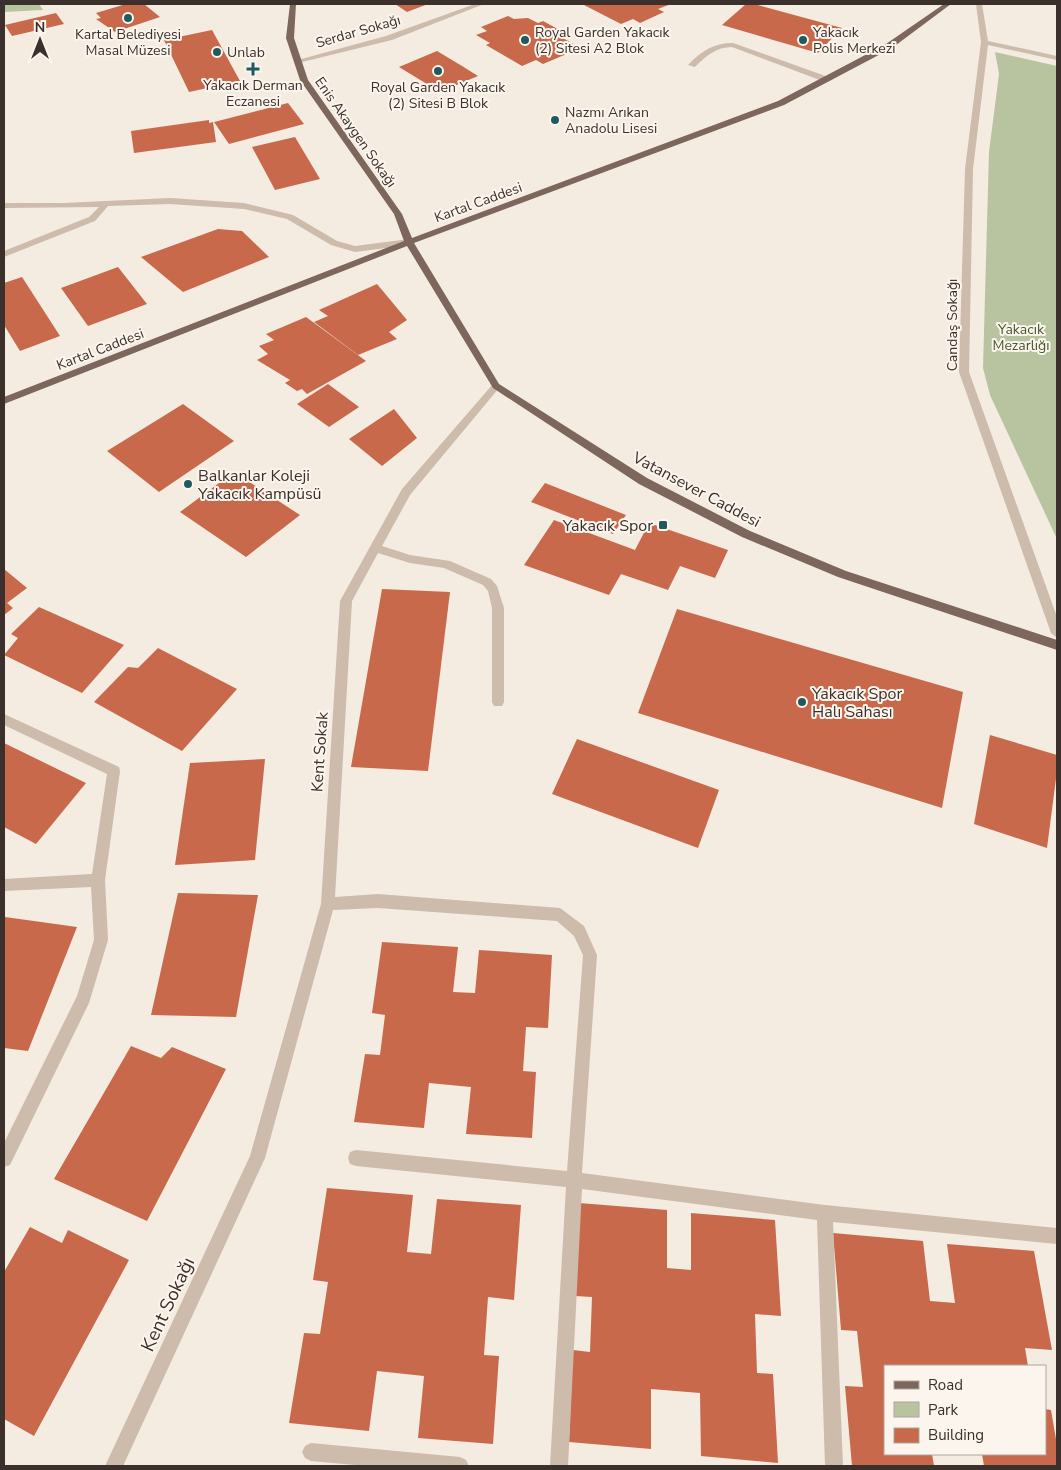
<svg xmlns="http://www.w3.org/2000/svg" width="1061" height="1470" font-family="'Nunito Sans',sans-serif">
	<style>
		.green { fill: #b8c4a0 }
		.building { fill: #c8694b }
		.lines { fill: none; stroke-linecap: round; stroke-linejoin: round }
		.minor { fill: #cdbbac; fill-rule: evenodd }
		.major { fill: #7d675c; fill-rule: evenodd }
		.poi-dot { fill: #1f5a5e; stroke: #fbf5ee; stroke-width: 2 }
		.labels { text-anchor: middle; stroke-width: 4; stroke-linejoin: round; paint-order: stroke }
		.far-street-label { font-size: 14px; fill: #3b302b; stroke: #fbf5ee }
		.far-poi-label { font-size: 14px; fill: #3b302b; stroke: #fbf5ee; text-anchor: start }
		.far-park-label { font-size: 14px; fill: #4a5a2e; stroke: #fbf5ee }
		.poi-label { font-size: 16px; fill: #3b302b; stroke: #fbf5ee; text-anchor: start }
		.street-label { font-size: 16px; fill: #3b302b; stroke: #fbf5ee }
		.near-street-label { font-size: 19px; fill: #3b302b; stroke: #fbf5ee }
	</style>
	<rect width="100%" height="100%" fill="#f4ebe1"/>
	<g class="green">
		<polygon points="4,4 39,4 43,10 4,12"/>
		<polygon points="995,52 1057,66 1057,539 990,395 983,368 989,152 999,74"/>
	</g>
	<g class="building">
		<polygon points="126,4 144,4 160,17 115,32 96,19 101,18 96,13"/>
		<polygon points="395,4 428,4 407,12"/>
		<polygon points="586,4 671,4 658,9 664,12 640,23 633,19 621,24 584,5"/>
		<polygon points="746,4 754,4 842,28 818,53 722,25"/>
		<polygon points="56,13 64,24 12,36 5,25"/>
		<polygon points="508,16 514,19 528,18 538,23 543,21 567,34 561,37 575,45 563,50 569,53 543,64 536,60 522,66 486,45 490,43 476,35 487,31 481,27"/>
		<polygon points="212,30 240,81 189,92 164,40"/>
		<polygon points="437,51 462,66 478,76 440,92 399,67"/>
		<polygon points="288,103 304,124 229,144 214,122"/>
		<polygon points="209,120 209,123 213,122 216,142 134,153 131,131"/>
		<polygon points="295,137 320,179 275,190 252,147"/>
		<polygon points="218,229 242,231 269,257 183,292 141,257"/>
		<polygon points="118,267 147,304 88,326 61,288"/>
		<polygon points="22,277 60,336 20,351 4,325 4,283"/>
		<polygon points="377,284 407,320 389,332 397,339 358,355 314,322 328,316 319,310"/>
		<polygon points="306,317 366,361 307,394 302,389 297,391 285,383 290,380 257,360 268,354 259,346 274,340 266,334"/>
		<polygon points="328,384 359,407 329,427 297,404"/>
		<polygon points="183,404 234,441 159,492 107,451"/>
		<polygon points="394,409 417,438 382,466 349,439"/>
		<polygon points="234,472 300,515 246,557 180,512"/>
		<polygon points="545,483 626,515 613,534 531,502"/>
		<polygon points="554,520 635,550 649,523 728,550 715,578 680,566 668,590 621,574 609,595 524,565"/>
		<polygon points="4,569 27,588 7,603 13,608 4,615"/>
		<polygon points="382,589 450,592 428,771 351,767"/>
		<polygon points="39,607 124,645 82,693 4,655 18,638 11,634"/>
		<polygon points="677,609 963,692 942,808 638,713"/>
		<polygon points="158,648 237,689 182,751 94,702 128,667 138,668"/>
		<polygon points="990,735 1057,755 1057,771 1047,848 974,824"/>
		<polygon points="577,739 719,790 698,848 552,794"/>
		<polygon points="4,743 86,783 36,844 4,827"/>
		<polygon points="265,759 255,860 175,865 190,763"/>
		<polygon points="178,893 258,895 236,1017 151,1015"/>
		<polygon points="5,917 77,927 28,1051 4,1048"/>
		<polygon points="382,942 458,947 453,992 475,993 479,950 552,955 548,1028 526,1027 523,1071 536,1072 532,1138 466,1134 471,1087 429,1083 424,1128 354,1122 365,1054 380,1055 385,1015 372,1013"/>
		<polygon points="131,1046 161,1058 172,1047 226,1069 147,1221 54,1179"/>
		<polygon points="327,1188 413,1195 407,1252 431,1254 437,1199 521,1205 514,1300 488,1297 484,1355 499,1356 493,1444 418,1438 424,1376 377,1371 369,1431 289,1423 304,1333 320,1334 328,1282 313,1280"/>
		<polygon points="579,1203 667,1210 667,1268 691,1270 691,1213 775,1220 781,1316 755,1314 757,1373 773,1374 778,1463 701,1456 700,1393 651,1389 651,1449 569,1442 573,1350 590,1352 592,1297 575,1296"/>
		<polygon points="30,1227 62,1243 68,1230 129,1260 34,1436 4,1419 4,1272"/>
		<polygon points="833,1233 923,1241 930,1301 955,1303 947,1244 1034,1251 1052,1350 1025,1348 1028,1366 885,1366 885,1454 932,1454 934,1466 852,1466 845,1386 863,1387 857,1331 841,1330"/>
		<polygon points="1045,1409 1051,1410 1057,1445 1057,1466 984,1466 982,1454 1045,1454"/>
	</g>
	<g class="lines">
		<g class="minor">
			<polygon points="475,4 484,4 392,40 298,63 294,61 386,36"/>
			<polygon points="976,4 982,4 988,41 1057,56 1057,60 988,45 973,169 969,372 1057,617 1057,638 1051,633 959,372 965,169 981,42"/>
			<path d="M 733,43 L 831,78 L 832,80 L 825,82 L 732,47 C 716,47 706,56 695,67 L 688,65 C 701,51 714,43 733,43 Z"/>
			<polygon points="170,198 244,203 293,215 337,241 355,246 409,239 413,242 409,245 355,252 331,245 287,219 244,209 170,204 108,206 95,221 4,257 4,251 89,217 99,207 4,208 4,203 64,203"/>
			<polygon points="496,383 501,386 499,388 410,495 382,546 410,555 450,561 491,579 497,586 504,608 504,702 502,706 494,706 492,702 492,608 488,591 483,585 444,568 410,563 378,553 352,601 335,897 378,894 560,908 584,926 597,955 582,1173 825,1205 1057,1228 1057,1244 833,1222 843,1466 825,1466 817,1220 582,1189 568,1466 550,1466 566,1187 356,1166 350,1164 348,1158 350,1152 356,1150 567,1171 583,955 574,936 557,921 378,908 333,910 265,1158 123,1466 105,1466 250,1156 321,904 340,601 402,489 493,384"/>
			<polygon points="4,714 119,767 120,771 105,880 108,940 89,1003 10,1165 4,1167 4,1143 77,996 94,940 91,887 4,891 4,879 92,874 107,774 4,725"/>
			<polygon points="311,1443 460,1457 466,1460 469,1466 366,1466 311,1461 305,1458 302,1452 305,1446"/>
		</g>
		<polygon class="major" points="290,4 296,4 294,38 308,80 402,214 412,238 778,101 886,44 944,4 951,4 892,48 784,105 414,243 499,384 647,478 750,531 846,571 1057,640 1057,650 838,577 742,537 639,484 493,388 407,246 4,404 4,397 404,241 394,214 300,80 286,38"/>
	</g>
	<g class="poi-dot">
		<circle cx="128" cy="18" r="5"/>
		<circle cx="525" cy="40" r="5"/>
		<circle cx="803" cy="40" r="5"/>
		<circle cx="217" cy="52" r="5"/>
		<path d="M250.5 61.5h5v5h5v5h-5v5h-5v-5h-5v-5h5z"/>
		<circle cx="438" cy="71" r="5"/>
		<circle cx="555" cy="120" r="5"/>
		<circle cx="188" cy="484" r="5"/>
		<rect x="658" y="520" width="10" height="10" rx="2.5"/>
		<circle cx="802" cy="702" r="5"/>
	</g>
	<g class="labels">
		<g class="far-street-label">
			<text transform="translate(358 31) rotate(-16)" y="5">Serdar Sokağı</text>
			<text transform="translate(356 132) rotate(55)" y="5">Enis Akaygen Sokağı</text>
			<text transform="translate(478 202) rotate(-20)" y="5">Kartal Caddesi</text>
			<text transform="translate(952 325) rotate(-90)" y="5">Candaş Sokağı</text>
			<text transform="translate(100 349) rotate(-21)" y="5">Kartal Caddesi</text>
		</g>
		<g class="far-poi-label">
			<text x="535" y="37">Royal Garden Yakacık<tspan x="535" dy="16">(2) Sitesi A2 Blok</tspan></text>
			<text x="813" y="37">Yakacık<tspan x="813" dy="16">Polis Merkezi</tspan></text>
			<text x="128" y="39" text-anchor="middle">Kartal Belediyesi<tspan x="128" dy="16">Masal Müzesi</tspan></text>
			<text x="227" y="57">Unlab</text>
			<text x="253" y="90" text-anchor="middle">Yakacık Derman<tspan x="253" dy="16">Eczanesi</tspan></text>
			<text x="438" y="92" text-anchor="middle">Royal Garden Yakacık<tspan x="438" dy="16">(2) Sitesi B Blok</tspan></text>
			<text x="565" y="117">Nazmı Arıkan<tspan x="565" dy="16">Anadolu Lisesi</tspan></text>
		</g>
		<g class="far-park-label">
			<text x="1021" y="334">Yakacık<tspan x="1021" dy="16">Mezarlığı</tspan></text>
		</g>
		<g class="poi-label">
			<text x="198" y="481">Balkanlar Koleji<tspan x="198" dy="18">Yakacık Kampüsü</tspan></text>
			<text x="653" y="531" text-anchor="end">Yakacık Spor</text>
			<text x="812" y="699">Yakacık Spor<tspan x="812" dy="18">Halı Sahası</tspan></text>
		</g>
		<g class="street-label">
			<text transform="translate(697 489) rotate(28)" y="6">Vatansever Caddesi</text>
			<text transform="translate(319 752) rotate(-86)" y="6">Kent Sokak</text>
		</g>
		<g class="near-street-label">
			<text transform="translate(167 1304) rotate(-65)" y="7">Kent Sokağı</text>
		</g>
	</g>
	<rect width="1061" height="1470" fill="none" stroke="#3b302b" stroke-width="10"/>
	<rect x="884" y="1365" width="162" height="90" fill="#fbf5ee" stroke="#aea6a0"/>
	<rect x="894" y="1381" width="25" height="8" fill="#7d675c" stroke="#aea6a0"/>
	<text x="928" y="1390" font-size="15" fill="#3b302b">Road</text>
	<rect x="894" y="1402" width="25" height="15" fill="#b8c4a0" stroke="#aea6a0"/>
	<text x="928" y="1415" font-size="15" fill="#3b302b">Park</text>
	<rect x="894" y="1428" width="25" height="15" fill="#c8694b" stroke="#aea6a0"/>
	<text x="928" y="1440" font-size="15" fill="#3b302b">Building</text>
	<g transform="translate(40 40)" stroke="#fbf5ee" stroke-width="4" paint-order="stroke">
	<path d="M0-4L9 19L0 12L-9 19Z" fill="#3b302b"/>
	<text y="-8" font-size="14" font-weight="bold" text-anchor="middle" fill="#3b302b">N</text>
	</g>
</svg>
